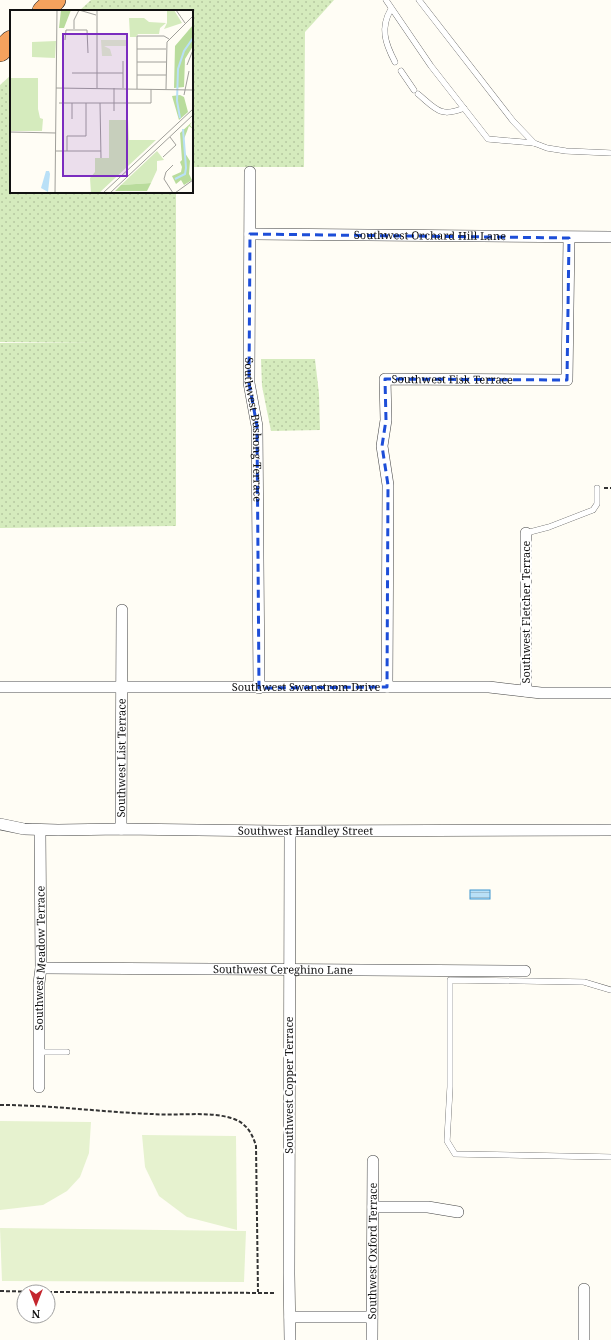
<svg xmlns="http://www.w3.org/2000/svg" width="611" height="1340" font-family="'Noto Serif',serif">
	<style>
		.grass { fill: url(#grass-dots) }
		.pitch { fill: #e6f2cf }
		.water { fill: url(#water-rules); stroke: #3f96cf }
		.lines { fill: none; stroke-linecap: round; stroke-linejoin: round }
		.lane-casing { stroke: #444; stroke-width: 6 }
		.street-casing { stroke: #444; stroke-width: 12 }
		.highway-casing { stroke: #222; stroke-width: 22 }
		.path { stroke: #333; stroke-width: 2; stroke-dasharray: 4 2; stroke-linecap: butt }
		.lane { stroke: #fff; stroke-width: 5.5 }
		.street { stroke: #fff; stroke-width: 11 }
		.highway { stroke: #f5a25d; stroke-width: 21 }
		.marked { fill: none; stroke: #1d4ed8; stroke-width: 3; stroke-dasharray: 8 5; stroke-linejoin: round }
		.labels { text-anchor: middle; stroke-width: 4; stroke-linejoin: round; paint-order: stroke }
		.street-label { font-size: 11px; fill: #111; stroke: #fff }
		.inset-river { fill: none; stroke: #b9e0f7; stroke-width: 2 }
		.inset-road { fill: none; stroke: #a09f9a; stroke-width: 1 }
		.view { fill: #7b2cbf; fill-opacity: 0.15; stroke: #7b2cbf; stroke-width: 2 }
		.inset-edge { fill: none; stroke: #111; stroke-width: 2 }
	</style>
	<defs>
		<pattern id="grass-dots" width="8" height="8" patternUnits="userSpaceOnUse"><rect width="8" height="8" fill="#d5ebbd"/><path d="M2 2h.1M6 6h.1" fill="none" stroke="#b6c8a1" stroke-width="1.8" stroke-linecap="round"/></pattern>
		<pattern id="water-rules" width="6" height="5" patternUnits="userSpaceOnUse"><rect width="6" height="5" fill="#b9e0f7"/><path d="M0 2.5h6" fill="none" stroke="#9ebfd3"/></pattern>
	</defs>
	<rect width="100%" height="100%" fill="#fffdf5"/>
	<g class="grass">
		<polygon points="91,0 334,0 305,32 304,167 192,167 192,11 79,11"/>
		<polygon points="11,75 11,192 176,192 176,526 0,528 0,343 96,343 0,342 0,85"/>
		<polygon points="261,359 315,359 319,394 320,430 271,431 262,386"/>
	</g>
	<g class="pitch">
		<polygon points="0,1121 91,1122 89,1153 80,1177 67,1191 43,1205 0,1210"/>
		<polygon points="142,1135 236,1136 237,1230 187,1217 159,1196 145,1167"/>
		<polygon points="0,1228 246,1231 244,1282 2,1281"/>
	</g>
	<rect class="water" x="470" y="890" width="20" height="9"/>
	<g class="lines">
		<defs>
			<g id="lane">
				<polyline points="386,0 431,66 488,139 534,143 547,148 566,151 611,153"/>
				<polyline points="419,0 513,121 534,143"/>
				<path d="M 391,9 C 380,28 385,43 395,62"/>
				<polyline points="401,71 414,90"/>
				<path d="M 418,94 C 436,109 440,118 464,108"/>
				<polyline points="526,533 549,527 593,510 597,504 597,488"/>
				<polyline points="611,990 584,982 450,980 450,1087 447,1141 455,1154 611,1157"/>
				<polyline points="39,1052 67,1052"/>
			</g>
			<g id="street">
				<path id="s1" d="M 250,172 L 249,383 L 257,426 L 259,688"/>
				<path id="s2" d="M 250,234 L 611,237"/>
				<path id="s3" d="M 0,687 L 489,687 L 541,693 L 611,693"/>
				<path id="s4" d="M 387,687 L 388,485 L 382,446 L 386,420 L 385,379 L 567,380 L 569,238"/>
				<polyline points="526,691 526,533"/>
				<path id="s5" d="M 0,824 L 24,829 L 58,830 L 121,829 L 280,831 L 611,830"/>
				<path id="s6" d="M 121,829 L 122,610"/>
				<polyline points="290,831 289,1274 290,1340"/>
				<path id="s7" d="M 41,968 L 525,971"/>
				<path id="s8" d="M 39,1087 L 39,983 L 41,968 L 40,830"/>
				<polyline points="373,1207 428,1207 458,1212"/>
				<polyline points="584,1289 584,1340"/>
				<polyline points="290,1317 372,1317"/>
				<path id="s9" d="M 372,1340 L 373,1161"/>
			</g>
			<g id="highway">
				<polyline points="43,11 55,0"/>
				<polyline points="0,51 11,41"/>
			</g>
		</defs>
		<use href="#lane" class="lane-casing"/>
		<use href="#street" class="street-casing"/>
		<use href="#highway" class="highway-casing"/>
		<g class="path">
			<polyline points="604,488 611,488"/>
			<path d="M 0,1105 C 51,1105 101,1112 152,1114 C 177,1116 207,1111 231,1118 C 245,1122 252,1132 256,1146 L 258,1292"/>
			<polyline points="0,1291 45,1292"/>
			<polyline points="48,1292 276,1293"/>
		</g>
		<use href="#lane" class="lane"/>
		<use href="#street" class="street"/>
		<use href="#highway" class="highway"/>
	</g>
	<path class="marked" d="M 250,234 L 569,238 L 567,380 L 385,379 L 386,420 L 382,446 L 388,485 L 387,687 L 259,688 L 257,426 L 249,383 Z"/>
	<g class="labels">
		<g class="street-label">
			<text dy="4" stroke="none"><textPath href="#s2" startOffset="180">Southwest Orchard Hill Lane</textPath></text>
			<text dy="4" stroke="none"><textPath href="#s4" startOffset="376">Southwest Fisk Terrace</textPath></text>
			<text dy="4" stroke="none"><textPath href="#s1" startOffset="258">Southwest Bushong Terrace</textPath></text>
			<text transform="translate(526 612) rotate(-90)" y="4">Southwest Fletcher Terrace</text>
			<text dy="4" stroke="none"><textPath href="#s3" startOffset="306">Southwest Swanstrom Drive</textPath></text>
			<text dy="4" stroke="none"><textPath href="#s6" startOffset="71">Southwest List Terrace</textPath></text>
			<text dy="4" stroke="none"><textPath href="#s5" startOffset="306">Southwest Handley Street</textPath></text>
			<text dy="4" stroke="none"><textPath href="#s8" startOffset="129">Southwest Meadow Terrace</textPath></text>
			<text dy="4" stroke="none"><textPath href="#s7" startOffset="242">Southwest Cereghino Lane</textPath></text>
			<text transform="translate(289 1085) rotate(-90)" y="4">Southwest Copper Terrace</text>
			<text dy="4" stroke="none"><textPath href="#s9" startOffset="89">Southwest Oxford Terrace</textPath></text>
		</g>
	</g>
	<g transform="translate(10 10)">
		<rect width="183" height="183" fill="#fffdf5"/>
		<path d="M 119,8 L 134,8 L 139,12 L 156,13 L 150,18 L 149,24 L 128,24 L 126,27 L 120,27 ZM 46,31 L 45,48 L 22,47 L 22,32 ZM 99,110 L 118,110 L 119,130 L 146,130 L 89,183 L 81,183 L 80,168 L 85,162 L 85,148 L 99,148 ZM 147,141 L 154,150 L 147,151 L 147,160 L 141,173 L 111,175 Z" fill="#d5ebbd"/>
		<path d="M 51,0 L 61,0 L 54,18 L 49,18 ZM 183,15 L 183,36 L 175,49 L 174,77 L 164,78 L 165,36 ZM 170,85 L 174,87 L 178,102 L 169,110 L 162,86 ZM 182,112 L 180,115 L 183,119 L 179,116 L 174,129 L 175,143 L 180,151 L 179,164 L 182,170 L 174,175 L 171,170 L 166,174 L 162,166 L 171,162 L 172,157 L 170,152 L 172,150 L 170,123 ZM 141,173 L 137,181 L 105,181 L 111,175 Z" fill="#b9dc9c"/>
		<path d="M 0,68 L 28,68 L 28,99 L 30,108 L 33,109 L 32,121 L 0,121 Z" fill="#d5ebbd"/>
		<path d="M 157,0 L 164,0 L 172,13 L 154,19 L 157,13 Z" fill="#d5ebbd"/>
		<path d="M 91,30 L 117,30 L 117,36 L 94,36 L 100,39 L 102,46 L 92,46 Z" fill="#e6f2cf"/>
		<path d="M 36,161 L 39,161 L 40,164 L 38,182 L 31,178 Z" fill="#b9e0f7"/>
		<path class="inset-river" d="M 170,108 L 167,91 L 168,59 L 174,41 L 183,28M 165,169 L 175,164 L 176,158 L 173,119"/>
		<path class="inset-road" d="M 69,0 L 86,5M 87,0 L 87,78M 166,0 L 175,13M 64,19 L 64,10 L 69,0M 55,30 L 56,20 L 77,20 L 78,43M 127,39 L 156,39M 127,52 L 156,52M 177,55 L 183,40M 62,63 L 113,63M 127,65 L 156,65M 46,78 L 183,80M 113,78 L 113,51M 127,79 L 127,26 L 154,26 L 159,29M 156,79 L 157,32 L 183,6M 174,85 L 179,61M 49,93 L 141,93 L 141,79M 90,93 L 91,148M 104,101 L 104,78M 62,109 L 62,93M 0,122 L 46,123M 183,122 L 183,141M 46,141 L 91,141M 57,141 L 57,126 L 76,126 L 76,93M 153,147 L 166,135 L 160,127M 45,183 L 47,0M 93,183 L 183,99M 100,183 L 183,105M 163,183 L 154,169 L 156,162 L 163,155M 165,183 L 183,170"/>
		<path class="view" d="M 53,24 L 117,24 L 117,166 L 53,166 Z"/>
		<rect width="183" height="183" class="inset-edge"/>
	</g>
	<g transform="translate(36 1304) rotate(180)"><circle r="19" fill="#ffffff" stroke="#a0a0a0"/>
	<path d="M0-3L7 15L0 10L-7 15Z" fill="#c4262e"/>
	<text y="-6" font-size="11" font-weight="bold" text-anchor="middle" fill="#111111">N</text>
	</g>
</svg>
